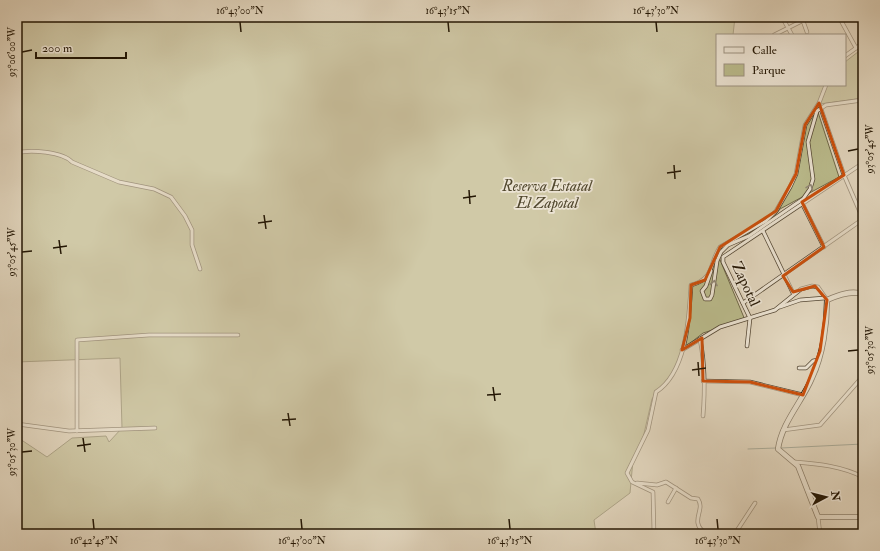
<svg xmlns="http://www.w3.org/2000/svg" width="880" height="551" font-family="'IM FELL Double Pica',serif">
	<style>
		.green { fill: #babb8c; stroke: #6f6948 }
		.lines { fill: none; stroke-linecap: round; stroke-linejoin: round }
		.stream { stroke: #67786b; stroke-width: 1 }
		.street-casing { stroke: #534633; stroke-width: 4.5 }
		.secondary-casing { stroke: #241705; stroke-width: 6 }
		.street { stroke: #ece4d4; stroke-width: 3 }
		.secondary { stroke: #ece4d4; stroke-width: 4.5 }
		.oneway { stroke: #928877 }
		.marked { fill: none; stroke: #cb4f0b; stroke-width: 3; stroke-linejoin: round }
		.ticks { fill: none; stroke: #241705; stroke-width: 1.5 }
		.labels { text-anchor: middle; stroke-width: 3.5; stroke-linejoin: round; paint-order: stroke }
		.park-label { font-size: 15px; font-style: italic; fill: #51482e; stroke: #ece4d4 }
		.street-label { font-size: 15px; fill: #241705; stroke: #ece4d4 }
		.neatline { fill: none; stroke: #241705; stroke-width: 1.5 }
		.ticks-label { font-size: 10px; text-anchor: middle; fill: #241705 }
	</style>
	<rect width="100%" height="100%" fill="#e1d5bd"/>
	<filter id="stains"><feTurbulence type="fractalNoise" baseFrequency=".005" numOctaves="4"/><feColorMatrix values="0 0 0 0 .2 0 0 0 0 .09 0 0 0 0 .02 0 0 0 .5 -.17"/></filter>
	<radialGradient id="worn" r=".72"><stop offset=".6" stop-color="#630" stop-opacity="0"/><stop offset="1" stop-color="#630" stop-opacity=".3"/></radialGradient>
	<polygon class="green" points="28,17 735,17 733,35 717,35 717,85 845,85 845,62 863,48 863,98 820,104 817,109 839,177 780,209 777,213 756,229 743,238 731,242 718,255 745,320 703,333 684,348 675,372 658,390 652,399 643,438 633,460 630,493 594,520 596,534 17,534 17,439 20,439 47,457 72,438 106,436 109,442 122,428 120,358 17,362 17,25"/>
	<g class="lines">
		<g class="stream">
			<polyline points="781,448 863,444"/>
			<polyline points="748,449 776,448"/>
		</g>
		<defs>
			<g id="street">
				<polyline points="782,17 792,35"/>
				<polyline points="839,17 856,48"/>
				<polyline points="803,21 807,32"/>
				<polyline points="774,35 810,17"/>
				<polyline points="845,56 863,43"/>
				<path d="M 17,153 C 30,149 63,152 72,162 L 119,182 L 154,189 L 171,197 L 185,216 L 192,230 L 192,245 L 200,269"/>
				<polyline points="802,203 824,247"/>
				<polyline points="763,231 793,293"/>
				<polyline points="711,271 706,286 702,291 705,299 710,299 712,295 717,261 721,252 728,245 749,236 794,205 803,199 810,189 813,179 808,142 817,111 826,105 863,100"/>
				<polyline points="743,303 863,219 844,175 820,106"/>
				<polyline points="780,307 800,300 825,298"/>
				<path d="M 700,339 C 705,364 705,391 703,416"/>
				<polyline points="747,346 750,318 723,262 723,257 863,163"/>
				<polyline points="682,350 720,327 775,310 801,289 812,286 818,287 827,300"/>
				<polyline points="799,368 806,368 813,361 818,360"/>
				<polyline points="703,381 750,382 803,395"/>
				<polyline points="17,424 69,431 155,428"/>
				<polyline points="783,430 820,425 863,376"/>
				<polyline points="77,431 77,340 149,335 238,335"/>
				<path d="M 795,462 C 819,464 841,466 863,477"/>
				<path d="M 637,483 L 657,485 L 666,482 L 691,498 L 698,499 C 706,511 688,521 706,534"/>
				<polyline points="668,502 676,488"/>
				<polyline points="818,517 820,534"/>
				<path d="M 654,534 L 653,492 L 632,482 L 627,473 L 648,430 L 656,392 C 687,372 689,317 691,285 C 715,279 709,263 720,247 L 766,221 L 776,211 L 790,187 L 796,174 L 805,125 L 819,103 L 826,85"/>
				<polyline points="737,534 738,529 755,503"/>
			</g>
			<path id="secondary" d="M 863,294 C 851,290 838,295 827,300 C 827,324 823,355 812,378 C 802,402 782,422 778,449 L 798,466 L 818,517 L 863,517"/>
		</defs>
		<use href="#street" class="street-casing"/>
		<use href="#secondary" class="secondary-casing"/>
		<use href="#street" class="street"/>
		<use href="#secondary" class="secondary"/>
	</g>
	<defs><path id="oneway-chevron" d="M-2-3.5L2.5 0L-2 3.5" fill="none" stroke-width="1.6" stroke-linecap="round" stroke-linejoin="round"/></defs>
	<g class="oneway">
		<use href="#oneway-chevron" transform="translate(810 187) rotate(-70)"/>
		<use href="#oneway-chevron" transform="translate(714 283) rotate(-79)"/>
	</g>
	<path d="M0 0H880V551H0ZM 819,103 L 844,175 L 802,202 L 824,247 L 783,276 L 793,292 L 815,286 L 827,300 L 820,351 L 803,395 L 750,382 L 703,381 L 702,338 L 682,350 L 690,318 L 691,285 L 705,280 L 720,247 L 776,211 L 796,174 L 805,125 Z" fill="#e1d5bd" fill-opacity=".55" fill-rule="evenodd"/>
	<path class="marked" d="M 819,103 L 844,175 L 802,202 L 824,247 L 783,276 L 793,292 L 815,286 L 827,300 L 820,351 L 803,395 L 750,382 L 703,381 L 702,338 L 682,350 L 690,318 L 691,285 L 705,280 L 720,247 L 776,211 L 796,174 L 805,125 Z"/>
	<path class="ticks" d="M 240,22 L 241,32M 448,22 L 449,32M 656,22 L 657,32M 22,52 L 32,50M 848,151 L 858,149M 674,165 L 675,179M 667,173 L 681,171M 469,190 L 470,204M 463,198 L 476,196M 264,215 L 266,229M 258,223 L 272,221M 59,240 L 61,254M 53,248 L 67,246M 22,252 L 32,251M 848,351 L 858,350M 698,362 L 699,376M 692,370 L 706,368M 493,387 L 495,401M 487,395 L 501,394M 288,413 L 290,426M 282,420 L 296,419M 83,438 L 85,452M 77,446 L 91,444M 22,452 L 32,451M 93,519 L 94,529M 301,519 L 302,529M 509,519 L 510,529M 717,519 L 718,529"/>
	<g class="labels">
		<g class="park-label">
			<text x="547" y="191">Reserva Estatal<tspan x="547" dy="17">El Zapotal</tspan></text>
		</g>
		<g class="street-label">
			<text transform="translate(746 284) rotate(65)" y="5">Zapotal</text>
		</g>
	</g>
	<rect width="880" height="551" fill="none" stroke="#e1d5bd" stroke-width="44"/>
	<rect x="716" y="34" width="130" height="52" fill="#ece4d4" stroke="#9c9281"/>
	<rect x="724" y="47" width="20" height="6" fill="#ece4d4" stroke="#9c9281"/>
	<text x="752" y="54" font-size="12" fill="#241705">Calle</text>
	<rect x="724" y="64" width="20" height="12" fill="#babb8c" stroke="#9c9281"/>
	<text x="752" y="74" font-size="12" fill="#241705">Parque</text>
	<g transform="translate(826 497) rotate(83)" stroke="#ece4d4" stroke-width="3" paint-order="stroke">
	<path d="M0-3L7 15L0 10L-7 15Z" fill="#241705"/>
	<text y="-6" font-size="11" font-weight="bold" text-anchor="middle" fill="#241705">N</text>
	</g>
	<path d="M36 52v6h90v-6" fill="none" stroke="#241705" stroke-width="2"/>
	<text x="42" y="52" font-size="12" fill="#241705" stroke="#ece4d4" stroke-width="3" paint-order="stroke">200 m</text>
	<rect x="22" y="22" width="836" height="507" class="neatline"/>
	<g class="ticks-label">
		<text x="240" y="14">16°43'00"N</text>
		<text x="448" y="14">16°43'15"N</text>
		<text x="656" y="14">16°43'30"N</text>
		<text transform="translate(11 52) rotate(-90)" y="4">93°06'00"W</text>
		<text transform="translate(869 149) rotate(-90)" y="4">93°05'45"W</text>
		<text transform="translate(11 252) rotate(-90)" y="4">93°05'45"W</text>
		<text transform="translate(869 350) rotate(-90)" y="4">93°05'30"W</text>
		<text transform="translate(11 452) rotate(-90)" y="4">93°05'30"W</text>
		<text x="94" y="544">16°42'45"N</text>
		<text x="302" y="544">16°43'00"N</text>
		<text x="510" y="544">16°43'15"N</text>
		<text x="718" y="544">16°43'30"N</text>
	</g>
	<rect width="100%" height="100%" filter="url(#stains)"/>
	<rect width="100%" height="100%" fill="url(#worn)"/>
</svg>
